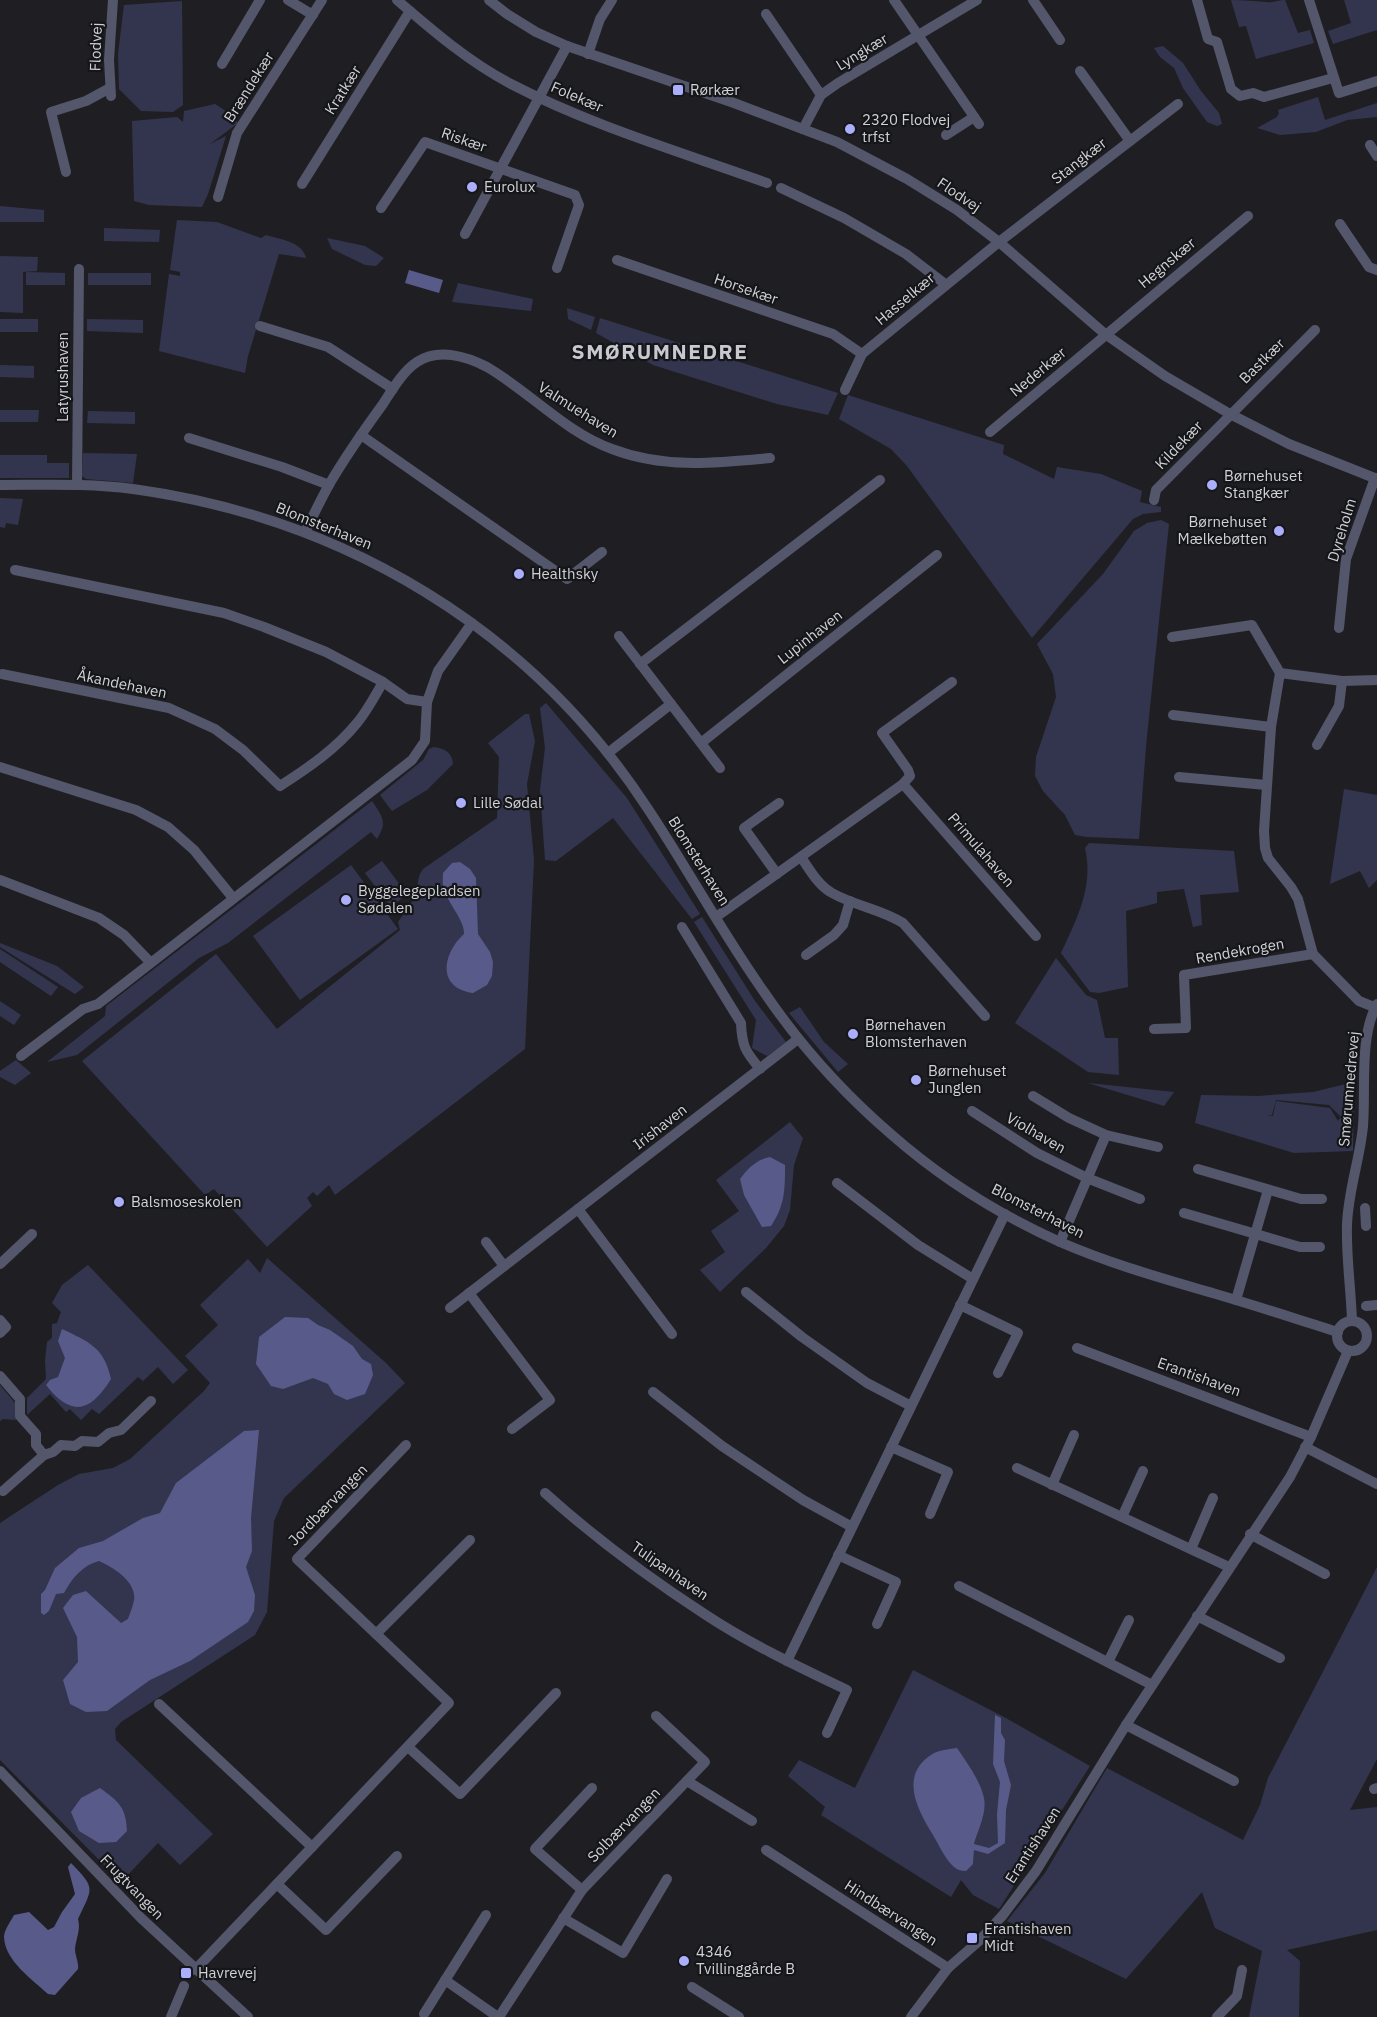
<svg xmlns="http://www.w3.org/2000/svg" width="1377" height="2017" font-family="'IBM Plex Sans',sans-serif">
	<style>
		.green { fill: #33354f; fill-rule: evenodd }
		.water { fill: #585b89 }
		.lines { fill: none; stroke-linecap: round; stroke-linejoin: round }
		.minor { stroke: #54566b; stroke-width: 10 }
		.poi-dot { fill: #abaffb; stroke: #15161a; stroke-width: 2 }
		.labels { text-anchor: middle; stroke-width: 4.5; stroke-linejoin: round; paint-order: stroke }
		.street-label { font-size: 15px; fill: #d2d2d5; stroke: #15161a }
		.poi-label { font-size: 15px; fill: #d2d2d5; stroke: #15161a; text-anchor: start }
		.district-label { font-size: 21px; font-weight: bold; letter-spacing: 1.5px; fill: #c8c8ce; stroke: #15161a }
	</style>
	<rect width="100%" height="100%" fill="#1f1f23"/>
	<g class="green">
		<path d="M 1231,0 C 1243,0 1254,1 1266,2 C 1272,3 1279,0 1285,0 L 1298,33 L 1310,30 L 1314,43 L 1256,59 L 1246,26 L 1239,27 Z"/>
		<polygon points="1344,0 1377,0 1377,30 1333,44 1328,31 1351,23"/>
		<polygon points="182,1 183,105 173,112 141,111 119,89 118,54 124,5"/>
		<polygon points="1163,46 1183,63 1201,91 1219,113 1222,124 1217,126 1207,122 1183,88 1174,68 1160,57 1154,48"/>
		<polygon points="1318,97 1325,120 1377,103 1377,117 1347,120 1316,132 1280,135 1257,128 1277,117 1279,113 1278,110"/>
		<polygon points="215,104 232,115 238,123 210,144 226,136 208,194 202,207 149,205 134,201 132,121 177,117 183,122 184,111"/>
		<polygon points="0,206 44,210 44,222 0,222"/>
		<path d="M 177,220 L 217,222 L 261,238 L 266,235 C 279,239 303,242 306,258 L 279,254 L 248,356 L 245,373 L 159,351 L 169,274 L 180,276 L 180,272 L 170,270 Z"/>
		<polygon points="104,228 160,230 159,242 104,241"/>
		<polygon points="327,238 365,246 384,258 376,266 365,265 332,249"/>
		<polygon points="0,256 38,257 37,271 23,272 23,313 0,312"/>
		<polygon points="26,272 65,273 65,285 26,285"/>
		<rect x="88" y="273" width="63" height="12"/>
		<polygon points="458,283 533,299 531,311 452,302"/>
		<polygon points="567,308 595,317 591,330 568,319"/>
		<polygon points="600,318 838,393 828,415 777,404 653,365 596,333"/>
		<rect x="0" y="319" width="38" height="13"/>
		<polygon points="87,319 143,320 143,333 87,331"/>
		<polygon points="0,365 34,366 34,378 0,377"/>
		<polygon points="848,395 1004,445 1003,454 1054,479 1057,467 1101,474 1142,491 1140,502 1161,507 1161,512 1143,514 1133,519 1032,638 907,466 891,449 839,419"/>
		<polygon points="0,410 39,410 38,422 0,422"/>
		<polygon points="88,411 135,412 135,424 87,423"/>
		<polygon points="83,453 137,454 133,483 86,479 82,476"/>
		<polygon points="0,455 47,455 47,463 69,463 69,478 0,478"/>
		<polygon points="0,498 23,499 18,525 6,523 5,528 0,527"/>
		<polygon points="1161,520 1169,524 1146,746 1139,839 1087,837 1075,835 1065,815 1043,791 1035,776 1036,757 1056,697 1053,674 1037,644 1103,574 1134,531 1147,523"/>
		<polygon points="546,703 627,798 700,914 692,919 613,818 556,861 545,860 540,790 545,748 540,708"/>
		<path d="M 525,714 L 529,714 L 535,741 L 527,784 L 534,860 L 525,1049 L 335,1195 L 329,1185 L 317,1196 L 313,1192 L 307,1198 L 312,1206 L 267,1247 L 214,1189 L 205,1195 L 82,1061 L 216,954 L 277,1029 L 400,930 L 398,922 C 405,912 413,903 416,892 C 419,882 417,877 423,869 L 497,818 L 499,757 L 488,743 Z"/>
		<path d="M 434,747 C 445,749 452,752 453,764 L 427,790 L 392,811 L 380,795 L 423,760 L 429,749 Z"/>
		<polygon points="1344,789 1377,795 1377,880 1369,888 1360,871 1330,884"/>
		<path d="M 372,801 C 382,816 388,822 377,839 L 371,832 L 228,943 L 199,958 L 77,1055 L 47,1062 L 105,1016 L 106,1006 Z"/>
		<path d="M 1089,843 L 1234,851 L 1239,892 L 1200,895 L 1202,925 L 1193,927 L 1184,889 L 1157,892 L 1157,903 L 1126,911 L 1128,987 L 1099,993 L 1090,992 L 1061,953 C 1077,919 1094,886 1085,848 Z"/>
		<polygon points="382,861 407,894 391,907 365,873"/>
		<polygon points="351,865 398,929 300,1000 253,936"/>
		<polygon points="702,917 755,1001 786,1042 767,1056 752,1048 756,1020 694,922"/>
		<polygon points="0,943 57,966 84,987 75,994 0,947"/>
		<polygon points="0,949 58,987 51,996 0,962"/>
		<polygon points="1056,958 1086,995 1097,1000 1105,1038 1118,1038 1119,1075 1088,1072 1015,1023"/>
		<polygon points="0,1001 21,1015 14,1025 0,1016"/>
		<polygon points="800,1007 824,1042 848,1064 838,1072 789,1013"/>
		<polygon points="16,1060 31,1073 15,1085 0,1077 0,1071"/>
		<path d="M 1354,1082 L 1353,1151 L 1294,1153 L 1195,1123 L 1201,1095 L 1257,1096 L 1313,1092 ZM 1276,1100 L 1329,1105 L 1341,1117 L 1338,1121 L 1330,1108 L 1276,1101 L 1273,1116 L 1266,1115 L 1272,1115 Z"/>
		<polygon points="1088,1083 1174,1092 1164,1106"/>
		<polygon points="790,1122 803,1138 794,1165 790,1210 784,1226 766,1248 720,1292 700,1270 725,1252 711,1231 739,1211 716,1180"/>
		<polygon points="267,1258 386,1363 405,1383 284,1498 274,1521 267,1612 255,1635 121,1722 115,1729 116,1740 213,1834 180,1865 158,1843 121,1882 0,1760 0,1523 58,1485 79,1474 113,1468 130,1459 204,1391 210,1383 185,1356 218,1325 200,1305 248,1259 260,1273"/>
		<polygon points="88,1265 188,1370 173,1384 158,1367 143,1381 138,1377 99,1414 92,1409 81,1420 70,1409 66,1412 50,1394 27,1415 27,1398 46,1379 45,1361 47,1342 52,1338 52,1324 57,1323 61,1312 52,1303 62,1285"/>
		<polygon points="0,1385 15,1403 16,1420 3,1419 0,1421"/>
		<polygon points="1377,1567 1377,1759 1350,1810 1377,1807 1377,1930 1287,1950 1300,1961 1299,2017 1249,2017 1262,1951 1215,1928 1202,1892 1126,1979 1007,1921 1045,1873 1107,1768 1243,1840 1260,1805 1268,1778"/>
		<path d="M 913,1670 L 1004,1717 L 1090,1766 L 999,1909 L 973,1895 L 961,1880 L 951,1897 L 821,1815 L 825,1807 L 788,1776 L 799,1760 L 855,1788 ZM 914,1781 L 983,1815 L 974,1844 L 973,1864 Z"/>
	</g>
	<g class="water">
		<polygon points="409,270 443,280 439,293 405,283"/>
		<path d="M 460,862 L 470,869 L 476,878 L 478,934 L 490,952 L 493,962 L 492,976 L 487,985 L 473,993 C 437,988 442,954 464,934 C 465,920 447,903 444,888 C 442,884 443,878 443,873 L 452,863 Z"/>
		<path d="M 770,1157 L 785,1165 C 785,1189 785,1205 771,1226 L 762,1227 L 744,1195 L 740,1179 C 748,1168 756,1160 770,1157 Z"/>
		<polygon points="285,1317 308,1318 318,1325 330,1330 353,1346 362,1359 371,1364 373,1375 365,1394 347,1400 334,1394 328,1384 313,1378 283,1389 271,1386 256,1364 259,1337"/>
		<path d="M 62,1329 C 89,1342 104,1347 111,1379 C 90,1413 71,1417 46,1385 L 50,1380 L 58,1377 L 65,1358 L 58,1341 Z"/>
		<path d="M 259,1430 L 251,1518 L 252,1551 L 246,1567 L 255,1595 L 254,1611 L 248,1622 L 190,1661 L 150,1680 L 107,1711 L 86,1712 L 70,1704 L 63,1680 L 78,1662 L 77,1637 L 63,1608 L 73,1595 L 86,1591 L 121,1623 L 128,1619 C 130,1613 133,1606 134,1600 C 137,1582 113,1567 99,1561 C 83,1565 72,1578 64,1593 L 56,1594 L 49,1611 L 44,1615 L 41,1613 L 41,1594 L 45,1590 L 55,1568 L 79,1548 L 103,1541 L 143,1518 L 160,1513 L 176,1483 L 244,1431 Z"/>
		<path d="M 995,1715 L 1001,1718 L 1001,1733 L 1005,1740 L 1004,1761 L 1011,1785 L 1006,1810 L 1005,1843 L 988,1854 L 974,1850 L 973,1864 L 966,1871 C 961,1871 958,1870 954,1867 C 945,1859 939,1845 933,1835 C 917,1809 898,1774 934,1753 C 941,1750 950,1749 957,1748 C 967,1763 980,1780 984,1798 C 987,1813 978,1830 974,1844 L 989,1848 L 998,1843 L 997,1814 L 1000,1782 L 993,1764 Z"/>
		<path d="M 100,1788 C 119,1802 126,1807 127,1831 L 116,1842 L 99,1843 L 79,1831 L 71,1812 L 81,1798 Z"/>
		<path d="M 71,1863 C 96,1889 93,1887 78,1919 C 81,1930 76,1938 75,1949 C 75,1956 79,1962 78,1969 L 55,1995 L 48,1994 C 32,1979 5,1961 4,1937 C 4,1930 11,1921 14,1915 L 29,1912 L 48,1930 L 54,1927 L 62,1912 L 75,1894 L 68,1867 Z"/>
	</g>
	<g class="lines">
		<g class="minor">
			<polyline points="288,0 313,15"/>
			<path d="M 397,0 C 433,31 469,62 511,84 C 592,126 681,152 767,183"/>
			<polyline points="489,0 507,14 536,32 567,46 734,103 837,142 907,179 957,210 999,242 1105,334 1165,376 1230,414 1289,444 1377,479"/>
			<polyline points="894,0 979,124"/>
			<polyline points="1033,0 1060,40"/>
			<polyline points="1197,0 1208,39 1217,42 1231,89 1240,96 1253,93 1264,97 1333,78"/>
			<polyline points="1309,0 1339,93 1377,81"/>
			<polyline points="766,14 821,95"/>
			<polyline points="588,54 600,19 612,0"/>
			<polyline points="222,64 260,0"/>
			<polyline points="1080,71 1130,141"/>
			<polyline points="111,96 109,60 113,0"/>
			<polyline points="803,129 821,95 838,83 977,0"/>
			<polyline points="946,135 974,117"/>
			<polyline points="1370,145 1377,156"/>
			<polyline points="66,172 51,112 86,101 110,88"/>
			<polyline points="302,184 410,11"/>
			<polyline points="781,188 844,218 906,254 945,284"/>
			<polyline points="218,197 237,133 322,0"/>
			<polyline points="381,208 425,142 575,195 579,205 557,268"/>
			<polyline points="1340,224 1369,267 1377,270"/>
			<polyline points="465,234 567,46"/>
			<polyline points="617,260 833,334 862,354"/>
			<polyline points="260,326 328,347 393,389"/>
			<polyline points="845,390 862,354 999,242 1178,104"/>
			<polyline points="990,432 1248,216"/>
			<polyline points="361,435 567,579 602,552"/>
			<polyline points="189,438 282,467 329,485"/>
			<path d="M 0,485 C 44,485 89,483 133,489 C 344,518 531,629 648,809 C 688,869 722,933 764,992 C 800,1045 843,1093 892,1135 C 941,1178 1000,1215 1060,1242 C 1106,1262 1154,1276 1202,1290 C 1248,1303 1293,1318 1338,1332"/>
			<polyline points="77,485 79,269"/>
			<polyline points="1154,500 1156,490 1315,330"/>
			<path d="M 305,532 C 313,516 321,499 330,483 C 346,456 364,430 383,404 C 392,390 403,371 417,362 C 438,348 466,356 487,367 C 530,392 565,432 612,449 C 664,469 716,463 770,458"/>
			<polyline points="15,570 224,613 264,627 326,652 383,682 407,699 427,702"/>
			<polyline points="1339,628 1346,559 1375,478"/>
			<polyline points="619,636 720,768"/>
			<polyline points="1172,637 1252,625 1280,673"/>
			<polyline points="640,664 880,480"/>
			<path d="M 2,674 L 169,708 L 215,729 L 243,750 L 280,786 C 308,768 336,749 357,723 C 367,711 375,696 383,682"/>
			<polyline points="1377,680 1342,681 1280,673 1271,727 1264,831 1265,848 1268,858 1291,887 1298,899 1313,954 1359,1001 1377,1008"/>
			<polyline points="1173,715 1271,727"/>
			<polyline points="701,743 937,555"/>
			<polyline points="1317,745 1339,706 1342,681"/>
			<polyline points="608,753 671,704"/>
			<polyline points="0,767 136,810 168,827 194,850 233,898"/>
			<polyline points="1179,777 1266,785"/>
			<polyline points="903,784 1036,936"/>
			<path d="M 801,857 C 810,870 818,885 832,893 C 855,906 881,909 903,923 L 985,1016"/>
			<polyline points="777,874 744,828 779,803"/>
			<polyline points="0,880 99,918 124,935 150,962"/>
			<polyline points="716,917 903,784 910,776 908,770 882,733 952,682"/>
			<path d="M 682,927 L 741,1023 C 742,1046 745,1051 760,1069"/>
			<polyline points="806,955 834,935 843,925 850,901"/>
			<polyline points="1154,1029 1186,1028 1184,975 1313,954"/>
			<polyline points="21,1056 83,1009 98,1004 412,760 425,741 427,702 438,671 472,623"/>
			<polyline points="1033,1096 1069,1118 1106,1135 1158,1147"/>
			<polyline points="972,1111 1037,1153 1087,1178 1140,1199"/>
			<polyline points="1198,1169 1301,1199 1322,1199"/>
			<polyline points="837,1183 918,1245 973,1279"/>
			<polyline points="1365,1208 1366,1226"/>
			<polyline points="578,1209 672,1334"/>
			<polyline points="1184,1213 1300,1247 1320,1247"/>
			<polyline points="486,1242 504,1266"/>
			<polyline points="1060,1242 1106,1135"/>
			<polyline points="0,1264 32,1234"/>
			<polyline points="746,1292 802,1337 867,1383 911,1406"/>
			<polyline points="469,1293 550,1400 512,1429"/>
			<polyline points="1236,1300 1268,1190"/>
			<polyline points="960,1305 1018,1333 998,1373"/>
			<polyline points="1366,1306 1377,1305"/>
			<polyline points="450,1308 798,1039"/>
			<circle cx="1352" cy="1336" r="15"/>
			<path d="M 1352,1321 C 1351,1289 1346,1257 1347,1225 C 1348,1191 1360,1159 1363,1126 C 1366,1089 1359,1037 1377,1004"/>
			<polyline points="0,1333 6,1327 0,1320"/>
			<polyline points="1077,1348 1311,1437"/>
			<polyline points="0,1376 20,1399 20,1416 36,1434 36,1445 44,1455"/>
			<polyline points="653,1392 722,1446 803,1500 852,1527"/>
			<polyline points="891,1447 948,1472 930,1514"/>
			<polyline points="1305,1447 1377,1484"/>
			<polyline points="1017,1468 1229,1567"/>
			<polyline points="1052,1485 1074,1435"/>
			<polyline points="3,1491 44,1455 53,1452 61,1445 75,1446 82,1441 98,1442 109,1433 121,1430 151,1401"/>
			<path d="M 545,1493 C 595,1538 649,1578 706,1615 C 750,1644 799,1667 847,1690 L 827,1733"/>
			<polyline points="1122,1517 1143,1471"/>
			<polyline points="1250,1534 1325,1574"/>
			<polyline points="1191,1549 1213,1498"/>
			<polyline points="838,1555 896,1582 877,1624"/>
			<polyline points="959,1586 1152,1685"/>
			<polyline points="1197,1616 1280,1658"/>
			<polyline points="376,1634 470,1540"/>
			<polyline points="787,1661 1005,1214"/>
			<polyline points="1108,1662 1129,1620"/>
			<polyline points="159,1704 312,1847"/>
			<polyline points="1126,1725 1234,1781"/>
			<polyline points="408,1747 460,1794 556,1693"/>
			<polyline points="0,1771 141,1918 248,2017"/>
			<polyline points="687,1781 752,1821"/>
			<polyline points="1374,1789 1377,1788"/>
			<polyline points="766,1850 948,1968"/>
			<polyline points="277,1884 326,1930 397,1856"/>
			<polyline points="582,1890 535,1849 592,1788"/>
			<polyline points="563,1918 623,1953 667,1879"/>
			<polyline points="195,1970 449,1703 297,1559 406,1445"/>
			<polyline points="445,1980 498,2017"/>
			<polyline points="692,1987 739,2017"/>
			<polyline points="424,2014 486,1915"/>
			<polyline points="171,2017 184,1986"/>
			<polyline points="499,2017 582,1890 705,1762 656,1716"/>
			<polyline points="911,2017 948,1968 979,1941 1003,1915 1036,1871 1126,1725 1290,1477 1311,1437 1348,1351"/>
			<polyline points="1217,2017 1237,1996 1242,1970"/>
		</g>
	</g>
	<g class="poi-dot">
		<rect x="672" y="84" width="12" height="12" rx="3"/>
		<circle cx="850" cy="129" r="6"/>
		<circle cx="472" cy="187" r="6"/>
		<circle cx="1212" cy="485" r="6"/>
		<circle cx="1279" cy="531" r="6"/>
		<circle cx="519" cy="574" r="6"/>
		<circle cx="461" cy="803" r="6"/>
		<circle cx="346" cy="900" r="6"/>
		<circle cx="853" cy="1034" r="6"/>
		<circle cx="916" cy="1080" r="6"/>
		<circle cx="119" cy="1202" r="6"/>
		<rect x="966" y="1932" width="12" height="12" rx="3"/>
		<circle cx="684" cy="1961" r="6"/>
		<rect x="180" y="1967" width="12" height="12" rx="3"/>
	</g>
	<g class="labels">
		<g class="street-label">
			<text transform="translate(96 47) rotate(-88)" y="5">Flodvej</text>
			<text transform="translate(862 52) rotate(-31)" y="5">Lyngkær</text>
			<text transform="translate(249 87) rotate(-58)" y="5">Brændekær</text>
			<text transform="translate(343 90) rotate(-58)" y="5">Kratkær</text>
			<text transform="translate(577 97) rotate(23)" y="5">Folekær</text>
			<text transform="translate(464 140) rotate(19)" y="5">Riskær</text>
			<text transform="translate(1079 161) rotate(-38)" y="5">Stangkær</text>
			<text transform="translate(959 195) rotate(34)" y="5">Flodvej</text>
			<text transform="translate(1167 263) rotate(-40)" y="5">Hegnskær</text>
			<text transform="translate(746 289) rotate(19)" y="5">Horsekær</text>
			<text transform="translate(905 299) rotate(-40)" y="5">Hasselkær</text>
			<text transform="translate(1262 361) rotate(-45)" y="5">Bastkær</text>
			<text transform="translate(1038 372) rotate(-40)" y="5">Nederkær</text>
			<text transform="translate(63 377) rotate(-90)" y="5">Latyrushaven</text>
			<text transform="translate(578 410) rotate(32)" y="5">Valmuehaven</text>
			<text transform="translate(1179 445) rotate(-46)" y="5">Kildekær</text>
			<text transform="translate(324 526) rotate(22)" y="5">Blomsterhaven</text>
			<text transform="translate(1342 530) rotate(-73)" y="5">Dyreholm</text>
			<text transform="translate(810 637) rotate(-38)" y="5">Lupinhaven</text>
			<text transform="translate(122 684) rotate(12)" y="5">Åkandehaven</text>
			<text transform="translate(981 850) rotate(49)" y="5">Primulahaven</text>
			<text transform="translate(699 861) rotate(58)" y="5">Blomsterhaven</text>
			<text transform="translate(1240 951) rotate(-10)" y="5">Rendekrogen</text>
			<text transform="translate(1349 1089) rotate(-85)" y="5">Smørumnedrevej</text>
			<text transform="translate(660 1127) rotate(-38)" y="5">Irishaven</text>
			<text transform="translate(1036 1133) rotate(30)" y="5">Violhaven</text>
			<text transform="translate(1038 1211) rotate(27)" y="5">Blomsterhaven</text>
			<text transform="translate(1199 1377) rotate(20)" y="5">Erantishaven</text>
			<text transform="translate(328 1505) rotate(-46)" y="5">Jordbærvangen</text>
			<text transform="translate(670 1571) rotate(35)" y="5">Tulipanhaven</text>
			<text transform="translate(624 1825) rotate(-46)" y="5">Solbærvangen</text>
			<text transform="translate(1033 1845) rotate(-57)" y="5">Erantishaven</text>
			<text transform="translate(132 1887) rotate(46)" y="5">Frugtvangen</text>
			<text transform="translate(891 1913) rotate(33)" y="5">Hindbærvangen</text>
		</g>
		<g class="poi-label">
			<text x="690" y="95">Rørkær</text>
			<text x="862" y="125">2320 Flodvej<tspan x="862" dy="17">trfst</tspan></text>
			<text x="484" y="192">Eurolux</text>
			<text x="1224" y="481">Børnehuset<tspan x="1224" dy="17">Stangkær</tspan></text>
			<text x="1267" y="527" text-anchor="end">Børnehuset<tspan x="1267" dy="17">Mælkebøtten</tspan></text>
			<text x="531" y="579">Healthsky</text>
			<text x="473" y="808">Lille Sødal</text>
			<text x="358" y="896">Byggelegepladsen<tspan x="358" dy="17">Sødalen</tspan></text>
			<text x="865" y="1030">Børnehaven<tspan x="865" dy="17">Blomsterhaven</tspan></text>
			<text x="928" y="1076">Børnehuset<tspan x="928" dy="17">Junglen</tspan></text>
			<text x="131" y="1207">Balsmoseskolen</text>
			<text x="984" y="1934">Erantishaven<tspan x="984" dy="17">Midt</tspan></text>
			<text x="696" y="1957">4346<tspan x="696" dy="17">Tvillinggårde B</tspan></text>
			<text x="198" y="1978">Havrevej</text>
		</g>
		<g class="district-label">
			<text x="660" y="359">SMØRUMNEDRE</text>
		</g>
	</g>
</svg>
